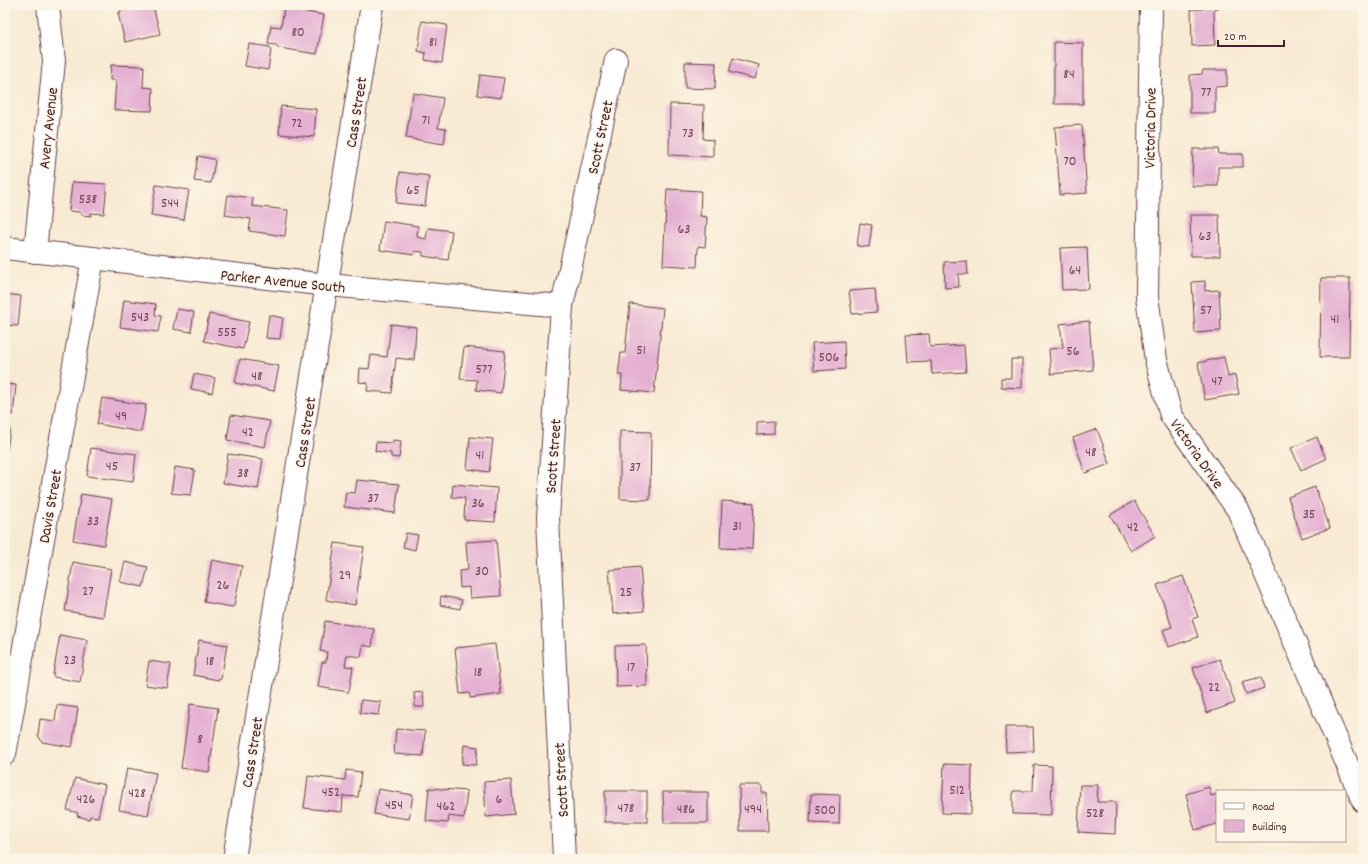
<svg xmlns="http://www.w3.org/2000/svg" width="1368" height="864" font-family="Dekko,sans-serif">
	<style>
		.building { fill: #e5b1d3 }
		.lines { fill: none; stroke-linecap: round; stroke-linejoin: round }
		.minor-casing { stroke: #643d44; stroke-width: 24 }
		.minor { stroke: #fff; stroke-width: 22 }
		.labels { text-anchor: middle; stroke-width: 3; stroke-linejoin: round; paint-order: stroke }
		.number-label { font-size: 14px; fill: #714455 }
		.street-label { font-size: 16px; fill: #4a1f2b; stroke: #fcf5e5 }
	</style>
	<rect width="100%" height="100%" fill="#fcf5e5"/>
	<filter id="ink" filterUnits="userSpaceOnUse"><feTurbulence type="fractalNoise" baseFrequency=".025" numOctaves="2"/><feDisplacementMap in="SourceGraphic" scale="8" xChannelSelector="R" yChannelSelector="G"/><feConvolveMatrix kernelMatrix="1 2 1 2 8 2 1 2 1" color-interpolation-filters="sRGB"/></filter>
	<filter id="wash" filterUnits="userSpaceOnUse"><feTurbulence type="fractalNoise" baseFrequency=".012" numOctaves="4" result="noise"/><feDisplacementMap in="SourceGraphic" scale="16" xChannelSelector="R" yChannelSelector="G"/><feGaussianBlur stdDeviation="0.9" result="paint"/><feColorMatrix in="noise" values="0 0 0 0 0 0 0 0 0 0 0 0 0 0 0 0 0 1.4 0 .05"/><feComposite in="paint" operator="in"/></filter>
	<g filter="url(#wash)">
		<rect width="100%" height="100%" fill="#f8ead3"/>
		<g id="blocks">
			<g class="building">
				<polygon points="120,5 153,5 160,34 125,42 118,13 121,12"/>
				<polygon points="1203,5 1221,5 1221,8 1214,9 1215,45 1192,46 1191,9 1203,9"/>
				<polygon points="284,8 324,15 317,54 279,48 276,45 268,44 271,26 281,27"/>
				<polygon points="422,21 447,25 442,63 425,60 426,53 418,51"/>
				<polygon points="1054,42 1083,43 1083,104 1054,104"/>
				<polygon points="249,44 270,47 271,50 268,70 245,66"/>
				<polygon points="733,58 759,65 755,79 729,72"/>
				<polygon points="685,62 716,63 715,89 685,88"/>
				<polygon points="111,65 144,66 143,87 153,88 152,111 114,110 116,80 110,80"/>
				<polygon points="1203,70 1227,70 1227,86 1215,87 1215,113 1190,113 1190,75 1202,74"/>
				<polygon points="480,75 504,78 501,98 477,95"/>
				<polygon points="413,93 443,98 438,128 446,129 444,144 406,138"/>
				<polygon points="670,104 704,105 703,139 713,140 713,157 669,155"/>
				<polygon points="281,106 316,109 314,137 279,134"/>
				<polygon points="1082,125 1087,193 1060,195 1055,127"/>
				<polygon points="1193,149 1218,149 1219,154 1243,154 1243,167 1218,167 1218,186 1192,186"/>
				<polygon points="198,156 213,159 215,161 211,183 194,181"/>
				<polygon points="400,172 429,176 425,206 396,203"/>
				<polygon points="72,182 107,184 104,214 91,213 91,216 82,215 79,212 69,211"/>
				<polygon points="156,185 189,190 184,220 151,215"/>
				<polygon points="667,189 701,191 700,216 707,217 705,247 698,246 697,267 663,265"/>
				<polygon points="228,195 253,198 252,206 288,210 285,236 249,231 251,219 225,215"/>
				<polygon points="1190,215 1219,215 1220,256 1191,256"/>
				<polygon points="384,221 418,226 417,237 426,239 428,228 452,231 448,260 423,256 423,252 415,251 414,255 380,250"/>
				<polygon points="860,223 872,225 869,247 857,246"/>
				<polygon points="1087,247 1089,289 1062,290 1060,248"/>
				<polygon points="967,261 968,274 958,274 959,287 945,288 944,262"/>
				<polygon points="1321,278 1350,278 1349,357 1320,357"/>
				<polygon points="1205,281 1205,291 1219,290 1221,331 1195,333 1192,282"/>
				<polygon points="875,289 877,312 852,314 849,291"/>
				<polygon points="5,294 21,296 18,326 5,325"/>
				<polygon points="124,300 156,304 155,315 161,316 158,332 120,327"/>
				<polygon points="630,304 663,308 654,393 621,390 622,375 618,375 621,353 625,353"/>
				<polygon points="177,309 194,312 191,332 173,329"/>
				<polygon points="209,314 249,322 243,349 204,341"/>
				<polygon points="269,315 283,318 280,339 266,338"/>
				<polygon points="1089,321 1093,370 1051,374 1049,349 1063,348 1060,324"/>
				<polygon points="391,324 416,327 414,360 396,358 392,393 367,391 368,383 359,382 360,368 369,369 371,355 387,357"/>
				<polygon points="929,334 930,347 964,345 966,372 932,374 931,361 908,362 906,335"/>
				<polygon points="844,341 845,369 814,371 812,343"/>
				<polygon points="464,347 505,351 501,393 476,390 477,380 460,379"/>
				<polygon points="1224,357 1228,377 1235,375 1239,394 1205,400 1198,363"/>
				<polygon points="240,359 279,366 274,391 235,383"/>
				<polygon points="1011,359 1022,359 1022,388 1001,387 1001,378 1011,378"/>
				<polygon points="194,374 215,378 212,393 191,389"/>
				<polygon points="5,384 16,385 13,415 5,414"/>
				<polygon points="102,398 146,405 141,432 97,424"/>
				<polygon points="231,415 270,421 265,447 227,440"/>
				<polygon points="774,421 774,434 757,435 757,422"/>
				<polygon points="5,428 10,429 6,458 5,458"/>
				<polygon points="1097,429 1110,464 1085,473 1073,438"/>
				<polygon points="620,431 651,432 650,500 620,499"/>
				<polygon points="470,437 493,439 489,472 467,469"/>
				<polygon points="1317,437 1326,459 1301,470 1291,448"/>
				<polygon points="393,440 401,441 399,458 391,457 391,453 375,451 376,442 393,443"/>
				<polygon points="91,448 136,454 133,482 87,476"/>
				<polygon points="228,454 263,459 258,489 223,483"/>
				<polygon points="175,467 195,470 191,495 171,493"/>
				<polygon points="357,480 399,484 395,513 344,507 346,492 355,493"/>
				<polygon points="453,484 497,488 495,522 464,520 465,498 452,497"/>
				<polygon points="1315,487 1330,528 1302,538 1288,497"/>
				<polygon points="81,494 112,499 104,545 73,540"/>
				<polygon points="722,501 754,503 752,549 720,548"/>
				<polygon points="1134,501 1155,536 1131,551 1110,515"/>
				<polygon points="406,533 418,535 415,550 403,547"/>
				<polygon points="496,540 501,596 470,598 469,587 460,588 459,571 468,570 466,542"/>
				<polygon points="335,543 364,547 355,605 326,600"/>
				<polygon points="212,560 242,566 234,606 232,607 204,602"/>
				<polygon points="73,562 111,569 103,617 65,611"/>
				<polygon points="125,562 148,567 143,587 120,582"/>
				<polygon points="640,567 644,611 613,614 609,570"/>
				<polygon points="1183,576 1198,617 1192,619 1198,637 1169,647 1163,630 1172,627 1157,585"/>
				<polygon points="441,596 462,600 460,609 440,605"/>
				<polygon points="325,621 374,629 372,647 363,645 361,657 347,655 345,666 353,667 349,692 318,687 322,662 326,662 327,652 320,651"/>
				<polygon points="60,635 87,640 80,682 54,677 53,675"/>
				<polygon points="199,640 227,645 221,679 218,680 193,675"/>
				<polygon points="495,644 501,694 470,698 470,693 460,694 455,648"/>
				<polygon points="646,645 647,686 616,687 615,646"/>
				<polygon points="1220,659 1235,703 1207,713 1193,668"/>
				<polygon points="149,661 171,664 167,688 145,685"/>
				<polygon points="1261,677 1264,688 1246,694 1242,682"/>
				<polygon points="423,692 424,707 415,707 414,693"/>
				<polygon points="361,700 381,702 379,715 360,713"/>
				<polygon points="190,704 218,708 209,772 181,768"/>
				<polygon points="57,705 78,708 72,747 42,742 38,735 40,719 55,721"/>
				<polygon points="1005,727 1033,727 1034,751 1006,752"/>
				<polygon points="396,729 425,731 423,756 394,754"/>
				<polygon points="464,745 478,747 476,765 462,764"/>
				<polygon points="944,764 972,765 971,814 942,813"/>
				<polygon points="1034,765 1052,766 1051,815 1013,814 1013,791 1033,791"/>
				<polygon points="127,768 156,773 148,815 119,810"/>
				<polygon points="346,770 361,772 358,797 343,796 342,812 304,808 308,776 345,780"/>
				<polygon points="75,778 105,785 98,817 90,816 89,819 77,816 78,813 67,810"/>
				<polygon points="511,780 514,814 486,817 484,782"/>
				<polygon points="739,785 762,785 762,793 767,793 768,831 740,831"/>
				<polygon points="1080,785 1098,785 1097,802 1116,802 1115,834 1078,832"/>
				<polygon points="1209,787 1211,796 1217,794 1217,824 1195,830 1186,794"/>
				<polygon points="429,788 467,791 464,818 449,816 448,823 426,821"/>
				<polygon points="378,789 413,795 409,819 374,814"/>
				<rect x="605" y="791" width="42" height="31"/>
				<polygon points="663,792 708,792 708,823 664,823"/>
				<polygon points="811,794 840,795 839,824 810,823"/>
			</g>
		</g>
	</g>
	<g filter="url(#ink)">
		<use href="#blocks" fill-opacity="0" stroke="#643d44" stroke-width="1"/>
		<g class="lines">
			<defs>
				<g id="minor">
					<polyline points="1149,5 1151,8 1147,297 1156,360 1171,415 1238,510 1363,801"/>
					<polyline points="5,248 328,285 562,306"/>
					<polyline points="35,252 54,61 48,5"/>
					<polyline points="5,754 93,258"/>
					<polyline points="234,859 372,5"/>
					<polyline points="564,859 548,518 562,306 616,60"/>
				</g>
			</defs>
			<use href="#minor" class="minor-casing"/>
			<use href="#minor" class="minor"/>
		</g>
	</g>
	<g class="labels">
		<g class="number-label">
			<text x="298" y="36">80</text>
			<text x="433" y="46">81</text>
			<text x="1069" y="78">84</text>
			<text x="1206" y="96">77</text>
			<text x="426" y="124">71</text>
			<text x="297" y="127">72</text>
			<text x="688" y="137">73</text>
			<text x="1070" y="165">70</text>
			<text x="413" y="194">65</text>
			<text x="88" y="203">538</text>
			<text x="170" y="207">544</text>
			<text x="684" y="233">63</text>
			<text x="1205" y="240">63</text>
			<text x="1075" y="274">64</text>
			<text x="1206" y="314">57</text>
			<text x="140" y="321">543</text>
			<text x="1335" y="323">41</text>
			<text x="227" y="336">555</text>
			<text x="641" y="354">51</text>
			<text x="1073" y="355">56</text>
			<text x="829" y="361">506</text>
			<text x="484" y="373">577</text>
			<text x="257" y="380">48</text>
			<text x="1217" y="385">47</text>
			<text x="121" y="420">49</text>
			<text x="248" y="436">42</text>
			<text x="1091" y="456">48</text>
			<text x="480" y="459">41</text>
			<text x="112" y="470">45</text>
			<text x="635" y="471">37</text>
			<text x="243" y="477">38</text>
			<text x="373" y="502">37</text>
			<text x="478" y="507">36</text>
			<text x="1309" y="518">35</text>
			<text x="93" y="525">33</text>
			<text x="737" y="530">31</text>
			<text x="1133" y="531">42</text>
			<text x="482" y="575">30</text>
			<text x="345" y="579">29</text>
			<text x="223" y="589">26</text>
			<text x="88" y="595">27</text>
			<text x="626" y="596">25</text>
			<text x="70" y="664">23</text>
			<text x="210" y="665">18</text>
			<text x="631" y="671">17</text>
			<text x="478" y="676">18</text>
			<text x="1214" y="691">22</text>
			<text x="200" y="743">8</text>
			<text x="957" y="794">512</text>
			<text x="331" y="796">452</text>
			<text x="137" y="797">428</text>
			<text x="86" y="803">426</text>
			<text x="499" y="803">6</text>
			<text x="394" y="809">454</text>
			<text x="446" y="810">462</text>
			<text x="626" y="812">478</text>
			<text x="686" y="813">486</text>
			<text x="753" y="813">494</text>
			<text x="825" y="814">500</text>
			<text x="1095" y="817">528</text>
		</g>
		<g class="street-label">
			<text transform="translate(355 112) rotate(-81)" y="6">Cass Street</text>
			<text transform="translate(47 128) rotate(-84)" y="6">Avery Avenue</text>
			<text transform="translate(1149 128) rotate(-89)" y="6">Victoria Drive</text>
			<text transform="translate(599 137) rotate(-78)" y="6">Scott Street</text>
			<text transform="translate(283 280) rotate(6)" y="6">Parker Avenue South</text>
			<text transform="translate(304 432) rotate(-81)" y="6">Cass Street</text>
			<text transform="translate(1198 453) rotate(55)" y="6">Victoria Drive</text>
			<text transform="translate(552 456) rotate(-86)" y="6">Scott Street</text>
			<text transform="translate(49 506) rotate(-80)" y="6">Davis Street</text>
			<text transform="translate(251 752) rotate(-81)" y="6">Cass Street</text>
			<text transform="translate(560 780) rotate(-93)" y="6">Scott Street</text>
		</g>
	</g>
	<rect width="1368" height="864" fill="none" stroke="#fcf5e5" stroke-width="20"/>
	<rect x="1216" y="790" width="130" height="52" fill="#fcf5e5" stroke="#b59f9b"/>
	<rect x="1224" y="803" width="20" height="6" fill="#ffffff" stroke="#b59f9b"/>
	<text x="1252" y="810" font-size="12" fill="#4a1f2b">Road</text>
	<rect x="1224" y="820" width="20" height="12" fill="#e5b1d3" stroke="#b59f9b"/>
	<text x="1252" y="830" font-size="12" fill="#4a1f2b">Building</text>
	<path d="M1218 40v6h66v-6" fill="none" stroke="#4a1f2b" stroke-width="2"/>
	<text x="1224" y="40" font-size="12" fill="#4a1f2b" stroke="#fcf5e5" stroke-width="3" paint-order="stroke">20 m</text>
</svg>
